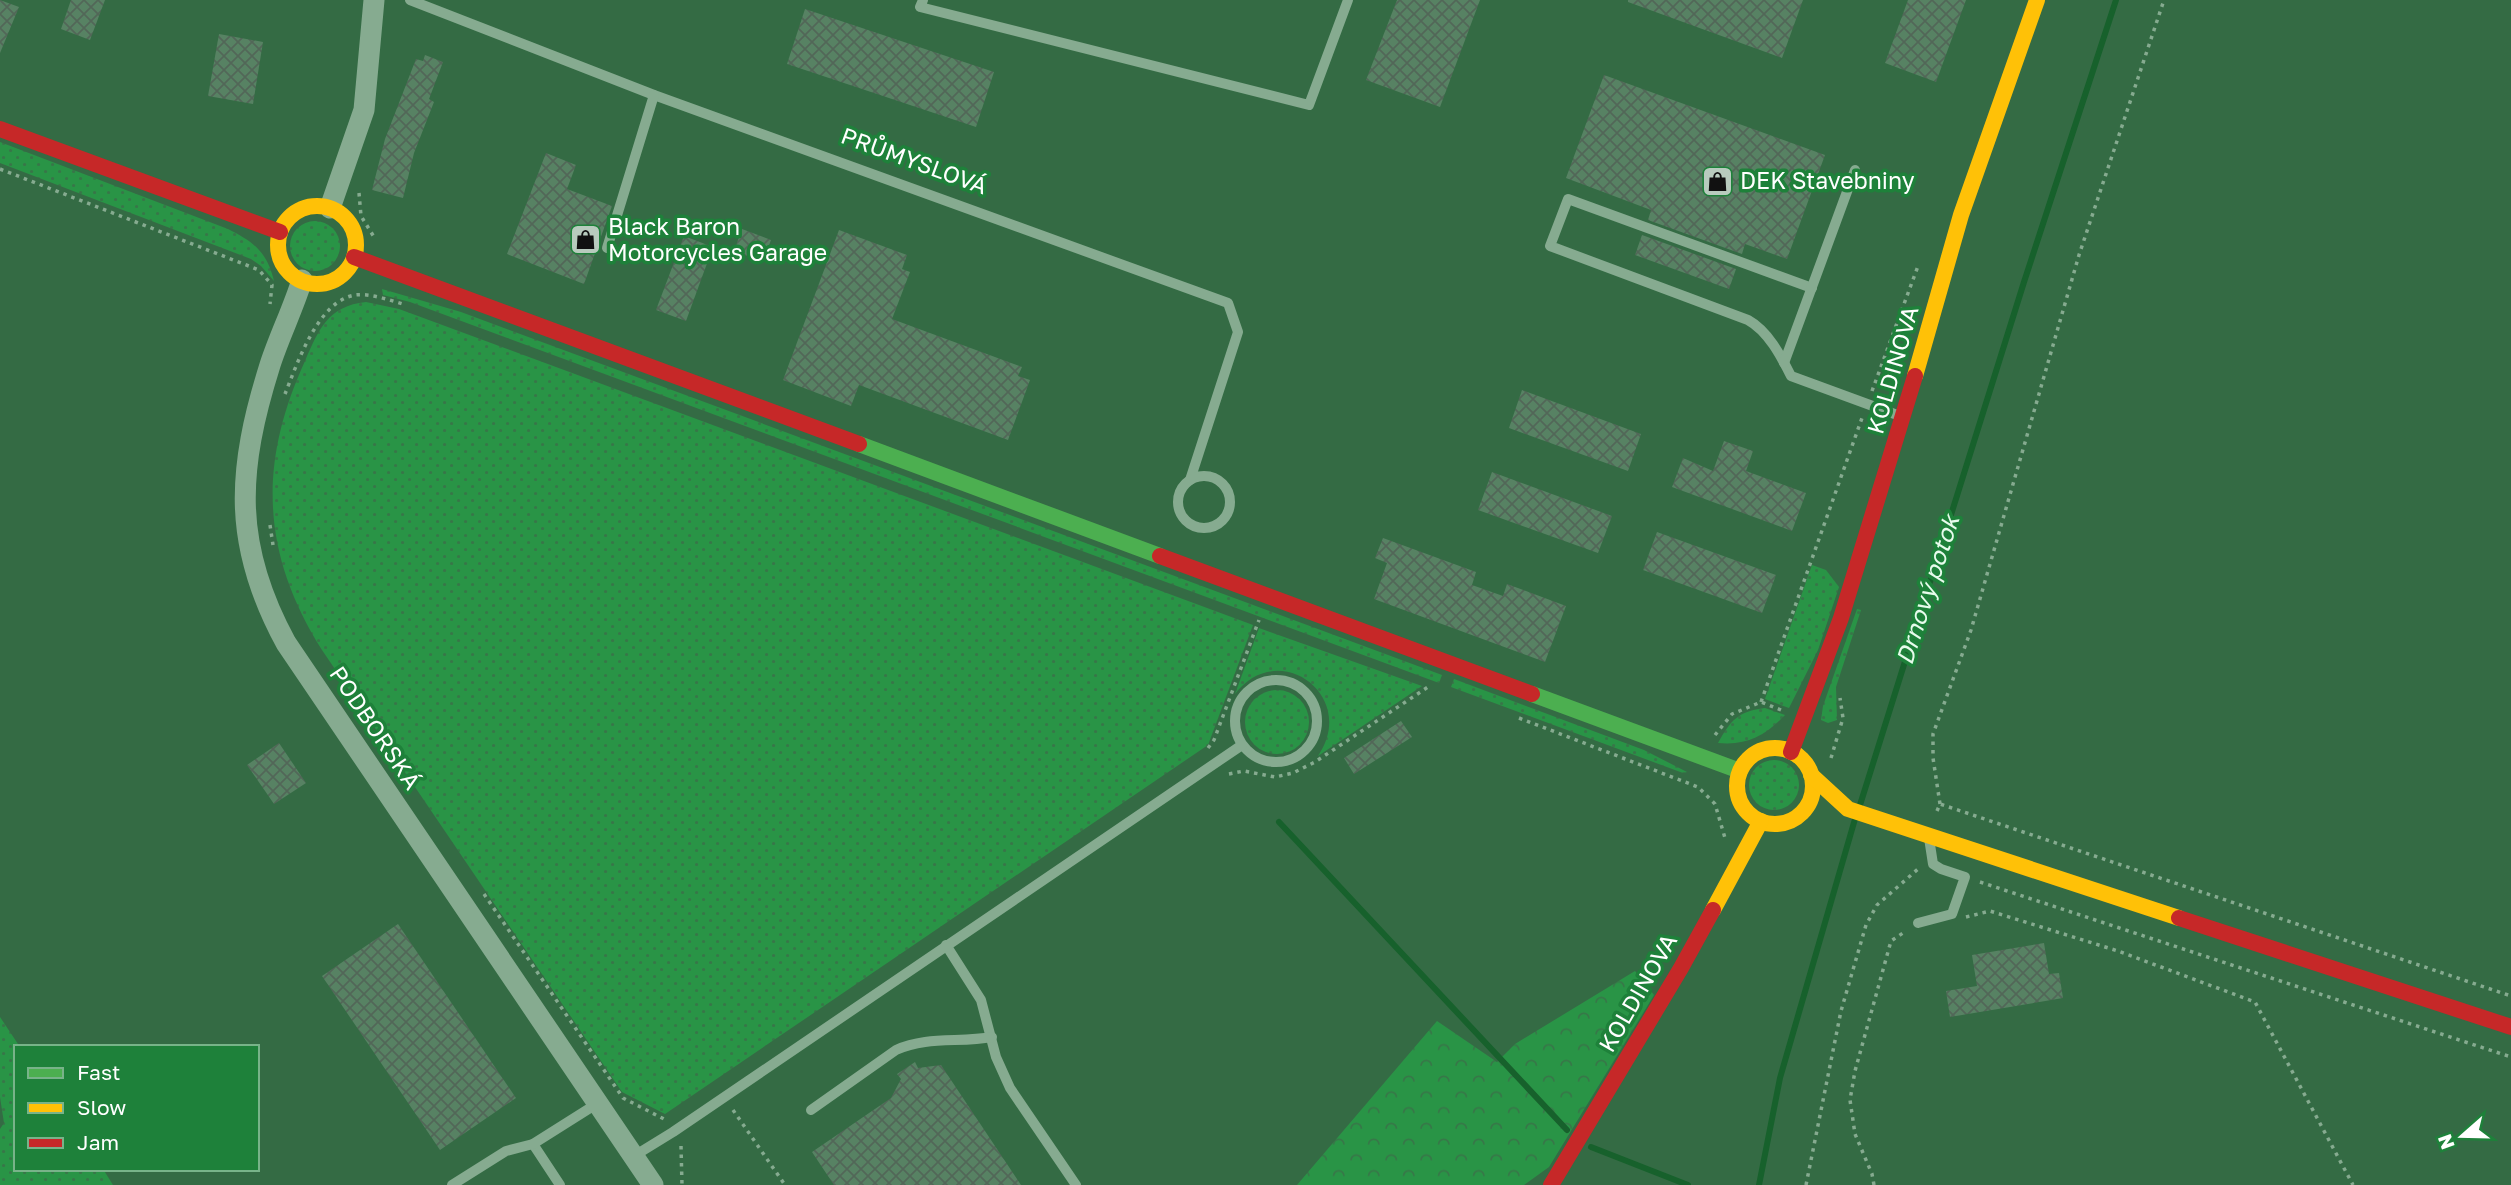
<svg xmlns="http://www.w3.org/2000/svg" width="2511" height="1185" font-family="'Golos Text',sans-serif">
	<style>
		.grass { fill: url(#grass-dots) }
		.forest { fill: url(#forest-crowns) }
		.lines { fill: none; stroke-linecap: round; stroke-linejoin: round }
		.stream { stroke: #17612c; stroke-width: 6 }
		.building { fill: url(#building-cross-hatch) }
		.path { stroke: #86ab90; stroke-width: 3.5; stroke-dasharray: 3.5 5; stroke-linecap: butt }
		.lane { stroke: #86ab90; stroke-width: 10 }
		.street { stroke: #86ab90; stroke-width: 21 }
		.fast { stroke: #4caf50; stroke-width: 16 }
		.slow { stroke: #ffc107; stroke-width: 16 }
		.jam { stroke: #c62828; stroke-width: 16 }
		.labels { text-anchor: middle; stroke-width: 7; stroke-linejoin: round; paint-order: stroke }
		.street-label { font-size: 23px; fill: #fff; stroke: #1e813a }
		.poi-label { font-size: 23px; fill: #fff; stroke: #1e813a; text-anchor: start }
		.water-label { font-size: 24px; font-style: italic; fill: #e7fbec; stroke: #1e813a }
	</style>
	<defs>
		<pattern id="grass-dots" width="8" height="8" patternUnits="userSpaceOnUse" patternTransform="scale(1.75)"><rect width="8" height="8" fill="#299446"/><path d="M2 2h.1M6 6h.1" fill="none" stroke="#377748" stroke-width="1.8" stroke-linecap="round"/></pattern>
		<pattern id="forest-crowns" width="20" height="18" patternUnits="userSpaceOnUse" patternTransform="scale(1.75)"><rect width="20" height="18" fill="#299446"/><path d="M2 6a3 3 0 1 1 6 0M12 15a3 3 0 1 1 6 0" fill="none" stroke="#377748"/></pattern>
		<pattern id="building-cross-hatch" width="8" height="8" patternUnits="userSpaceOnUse" patternTransform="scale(1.75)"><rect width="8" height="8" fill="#578263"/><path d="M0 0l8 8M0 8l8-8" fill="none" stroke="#526758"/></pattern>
	</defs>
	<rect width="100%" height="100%" fill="#346b44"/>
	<g class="grass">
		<path d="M 0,142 L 228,229 C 254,242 267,252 274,281 L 261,266 L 251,259 L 0,163 Z"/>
		<circle cx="315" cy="246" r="25"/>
		<polygon points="382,289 461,312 1442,675 1439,683 410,302 383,295"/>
		<path d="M 366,302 L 399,309 L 1253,625 L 1208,745 L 665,1114 L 622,1092 L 322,650 C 261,553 258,464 305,361 C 319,329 328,306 366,302 Z"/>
		<polygon points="1812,565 1826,570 1839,587 1818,650 1789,708 1765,699"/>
		<polygon points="1857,609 1861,610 1836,687 1837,720 1828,723 1821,720 1823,706"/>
		<path d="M 1259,628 L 1422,686 L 1318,756 C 1359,696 1278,637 1235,694 Z"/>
		<polygon points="1454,679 1644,750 1687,772 1683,773 1451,687"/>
		<circle cx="1277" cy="722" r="32"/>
		<path d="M 1765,708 L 1785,715 C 1766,735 1747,746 1718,743 C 1730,721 1738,711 1765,708 Z"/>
		<circle cx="1774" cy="785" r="25"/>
		<polygon points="0,1017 20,1047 16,1047 16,1169 103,1169 113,1185 0,1185 0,1129 4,1123 0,1097"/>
	</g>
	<polygon class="forest" points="1635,971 1654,995 1549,1167 1524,1185 1297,1185 1437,1021 1497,1062 1515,1044"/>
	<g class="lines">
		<g class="stream">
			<polyline points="1860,805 2024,282 2116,0"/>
			<polyline points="1279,822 1567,1130"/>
			<polyline points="1591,1147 1688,1185"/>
			<polyline points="1759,1185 1780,1078 1855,819"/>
		</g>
	</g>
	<g class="building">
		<polygon points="0,0 19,7 0,53"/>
		<polygon points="71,0 105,0 90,40 61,29"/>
		<polygon points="1397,0 1480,0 1440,107 1366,80"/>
		<polygon points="1628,0 1803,0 1782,58 1628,2"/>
		<polygon points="1908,0 1966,0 1936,82 1885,63"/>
		<polygon points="805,9 994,72 976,127 787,64"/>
		<polygon points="219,34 263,42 253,104 208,96"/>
		<polygon points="425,55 443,62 429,99 434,102 414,153 403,198 372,190 385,139 416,59 423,61"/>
		<polygon points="1604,75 1825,155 1787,259 1745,244 1742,254 1648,220 1651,210 1566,178"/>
		<polygon points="546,153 576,165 567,189 612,206 584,284 507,254"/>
		<polygon points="742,229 771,240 763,262 734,251"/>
		<polygon points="839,230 907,255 902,269 910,272 892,319 1022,367 1018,376 1030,380 1008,440 859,385 851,406 783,380"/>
		<polygon points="1642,235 1736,269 1729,289 1635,255"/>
		<polygon points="684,236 713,247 686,321 656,310"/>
		<polygon points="1522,390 1641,434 1628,471 1509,428"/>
		<polygon points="1724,441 1753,451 1746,471 1806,493 1792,531 1672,487 1683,458 1713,471"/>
		<polygon points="1492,472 1612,516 1598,553 1478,510"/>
		<polygon points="1657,532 1776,575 1762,613 1643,570"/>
		<polygon points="1383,538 1476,572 1472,585 1503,596 1507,584 1566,606 1545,662 1374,599 1387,563 1375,558"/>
		<polygon points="1401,721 1412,737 1354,774 1344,758"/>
		<polygon points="279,743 306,783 274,804 247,765"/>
		<polygon points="398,924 516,1098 440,1150 322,976"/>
		<polygon points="2044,943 2049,974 2059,973 2063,998 1950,1017 1946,991 1977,986 1972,955"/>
		<polygon points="915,1062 918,1068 941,1065 1021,1185 834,1185 812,1152 891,1098 901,1079 897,1074"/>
	</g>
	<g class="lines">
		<g class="path">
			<polyline points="0,169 259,270 272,285 270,304"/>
			<polyline points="359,193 361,216 374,237"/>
			<polyline points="1872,391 1918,266"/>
			<path d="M 285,394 C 297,364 318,301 355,295 C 370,293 389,300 403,304"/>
			<polyline points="270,525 273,545"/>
			<polyline points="1761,702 1862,418"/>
			<polyline points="1519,718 1698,787 1715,804 1725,838"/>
			<polyline points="1715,735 1732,714 1761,702 1781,710"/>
			<polyline points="1208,748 1214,740 1259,620"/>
			<polyline points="1831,758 1843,718 1840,698"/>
			<polyline points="1229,774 1244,771 1275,777 1293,773 1315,762 1431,685"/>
			<polyline points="1940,804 1933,758 1933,734 1971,630 2079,255 2164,0"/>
			<polyline points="1937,811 1940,804 2511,996"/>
			<polyline points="1980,882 2511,1057"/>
			<polyline points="484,894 623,1098 664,1119"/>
			<polyline points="1966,917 1990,911 2118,951 2255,1002 2353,1185"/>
			<polyline points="733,1110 785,1185"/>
			<polyline points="681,1146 682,1185"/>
			<polyline points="1806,1185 1841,1011 1866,925 1877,905 1918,869"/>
			<polyline points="1874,1185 1872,1174 1855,1134 1850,1100 1855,1071 1891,941 1906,931"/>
		</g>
		<g class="lane">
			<polyline points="410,0 654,95 1228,303 1238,332 1190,480"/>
			<polyline points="923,0 920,7 1309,105 1348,0"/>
			<polyline points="607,248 654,95"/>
			<path d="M 1812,288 L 1568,199 L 1550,246 L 1748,320 C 1768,331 1781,356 1791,376 L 1900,416"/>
			<polyline points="1784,363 1855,170"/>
			<circle cx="1204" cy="502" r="26"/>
			<circle cx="1276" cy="721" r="41"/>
			<polyline points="1918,923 1952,914 1965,877 1941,869 1933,864 1929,838"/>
			<polyline points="946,945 981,1000 996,1057 1010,1088 1076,1185"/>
			<path d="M 811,1110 L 896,1050 C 927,1036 959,1043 992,1037"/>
			<polyline points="533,1144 560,1185"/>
			<polyline points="634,1156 673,1132 1242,745"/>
			<polyline points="452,1185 506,1151 533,1144 598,1103"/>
		</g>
		<g class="street">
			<polyline points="330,208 364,110 374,0"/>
			<path d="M 302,280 C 293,309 279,337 270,365 C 237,470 232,544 286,643 L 653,1185"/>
		</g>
		<g class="fast">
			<polyline points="859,444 1160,556"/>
			<polyline points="1532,694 1740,771"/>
		</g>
		<g class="slow">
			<circle cx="317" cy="245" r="39"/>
			<polyline points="1915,376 1961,215 2037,0"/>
			<circle cx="1775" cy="786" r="38"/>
			<polyline points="1811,775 1848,809 2179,918"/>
			<polyline points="1713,910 1761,821"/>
		</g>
		<g class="jam">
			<polyline points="0,129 280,232"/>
			<polyline points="354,257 859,444"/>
			<polyline points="1160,556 1532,694"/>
			<polyline points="1791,752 1841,618 1915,376"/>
			<polyline points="2179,918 2511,1027"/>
			<polyline points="1551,1185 1681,968 1713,910"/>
		</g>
	</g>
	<defs>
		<symbol id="shop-square" viewBox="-11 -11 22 22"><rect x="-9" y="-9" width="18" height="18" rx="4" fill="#b8cbbe" stroke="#1e813a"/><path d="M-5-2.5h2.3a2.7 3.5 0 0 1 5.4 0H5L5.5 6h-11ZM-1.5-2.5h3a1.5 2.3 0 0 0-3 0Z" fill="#111"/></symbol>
	</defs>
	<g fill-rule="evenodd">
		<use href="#shop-square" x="1700" y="164" width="35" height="35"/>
		<use href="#shop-square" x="568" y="222" width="35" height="35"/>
	</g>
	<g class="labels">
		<g class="street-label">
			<text transform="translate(914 161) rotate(20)" y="8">PRŮMYSLOVÁ</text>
			<text transform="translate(1893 370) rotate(-74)" y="8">KOLDINOVA</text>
			<text transform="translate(375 728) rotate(56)" y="8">PODBORSKÁ</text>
			<text transform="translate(1638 993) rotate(-60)" y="8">KOLDINOVA</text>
		</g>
		<g class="poi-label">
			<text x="1740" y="189">DEK Stavebniny</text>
			<text x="608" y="235">Black Baron<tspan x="608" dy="26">Motorcycles Garage</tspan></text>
		</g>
		<g class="water-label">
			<text transform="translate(1928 590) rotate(-72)" y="8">Drnový potok</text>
		</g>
	</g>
	<rect x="14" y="1045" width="245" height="126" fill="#1e813a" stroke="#78b389" stroke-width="2"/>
	<rect x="28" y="1068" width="35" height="10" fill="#4caf50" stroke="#78b389" stroke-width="2"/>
	<text x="77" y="1080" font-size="21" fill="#ffffff">Fast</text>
	<rect x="28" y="1103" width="35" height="10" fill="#ffc107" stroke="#78b389" stroke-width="2"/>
	<text x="77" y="1115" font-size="21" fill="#ffffff">Slow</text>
	<rect x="28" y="1138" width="35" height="10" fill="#c62828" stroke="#78b389" stroke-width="2"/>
	<text x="77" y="1150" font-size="21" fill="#ffffff">Jam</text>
	<g transform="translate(2462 1136) rotate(250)" stroke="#1e813a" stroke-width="5" paint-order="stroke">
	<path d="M0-5L12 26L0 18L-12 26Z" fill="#ffffff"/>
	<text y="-10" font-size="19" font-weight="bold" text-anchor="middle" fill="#ffffff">N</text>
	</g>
</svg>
